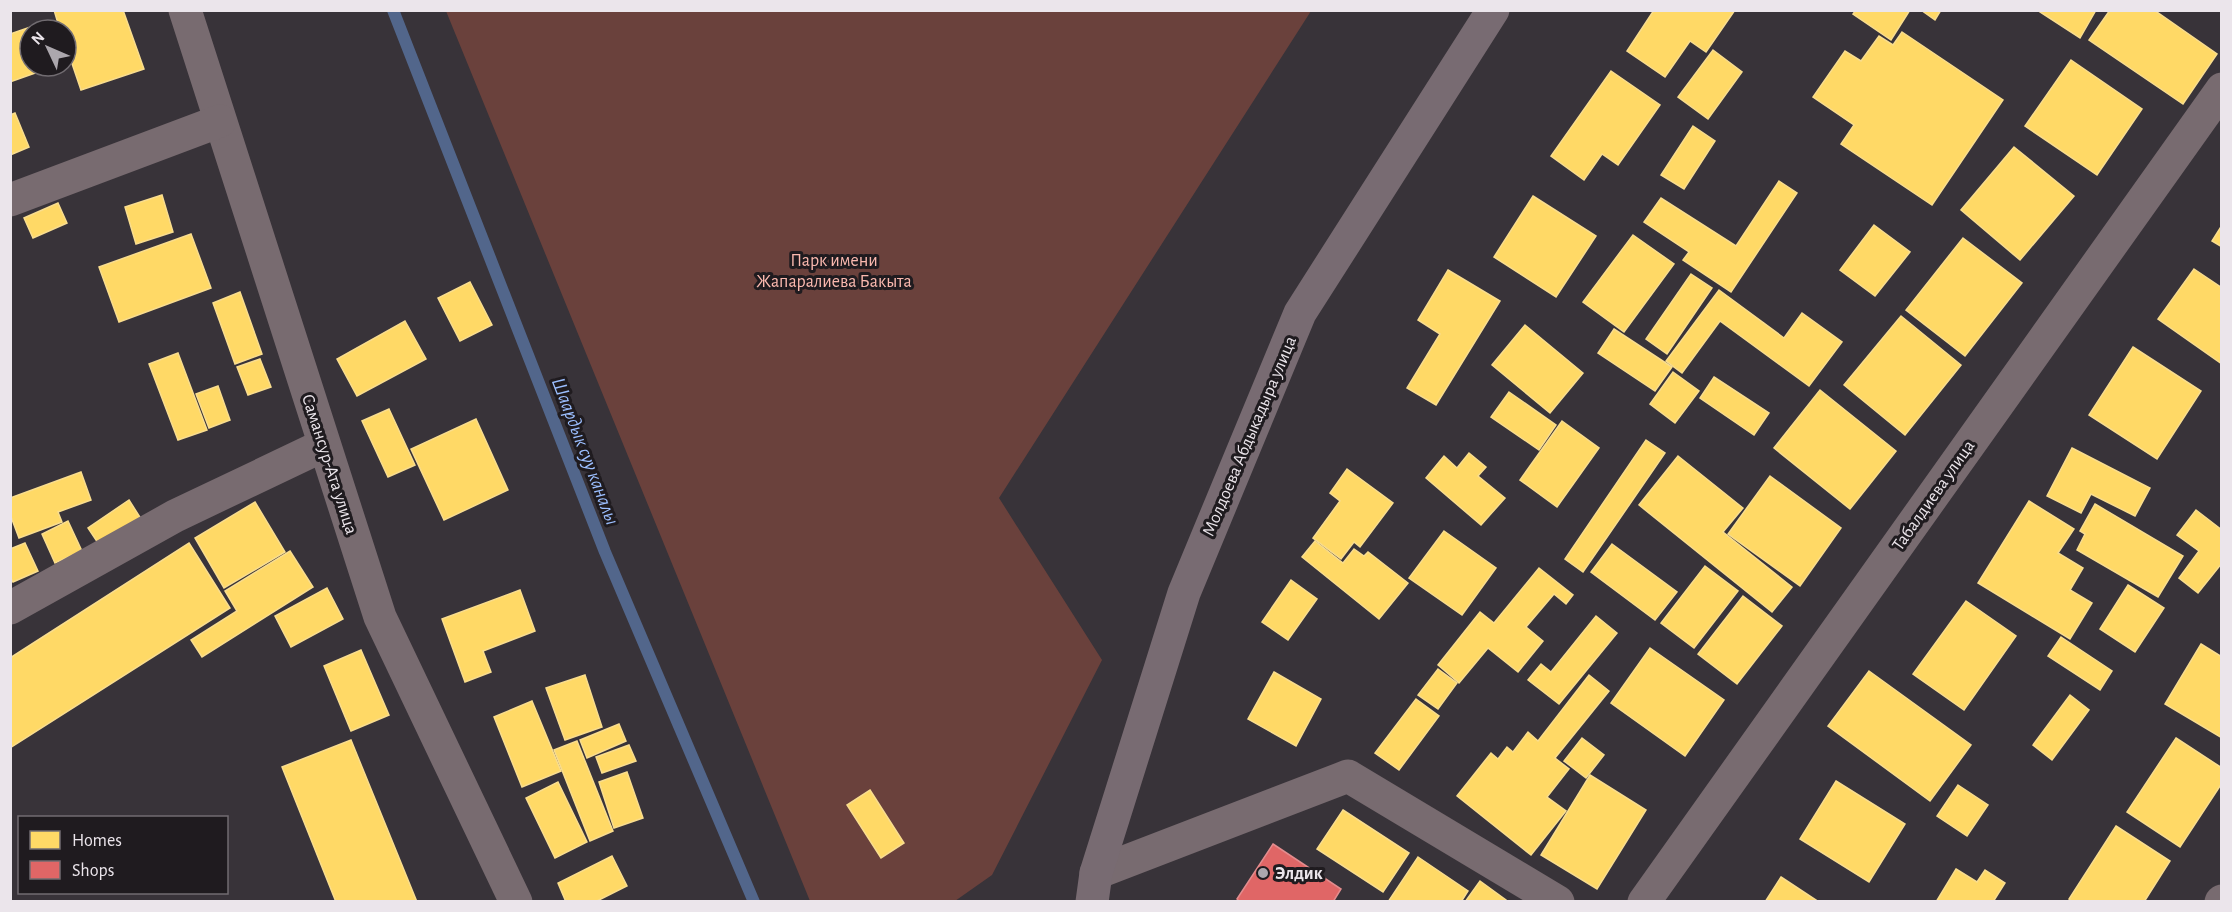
<svg xmlns="http://www.w3.org/2000/svg" width="2232" height="912" font-family="'Alegreya Sans',sans-serif">
	<style>
		.green { fill: #6a413c }
		.homes { fill: #ffd966; stroke: #f9dd8e; stroke-width: 1.5 }
		.shops { fill: #e06666; stroke: #e38c8e; stroke-width: 1.5 }
		.lines { fill: none; stroke-linecap: round; stroke-linejoin: round }
		.stream { stroke: #52668b; stroke-width: 12 }
		.minor { stroke: #786b70; stroke-width: 33 }
		.major { stroke: #786b72; stroke-width: 33 }
		.poi-dot { fill: #aca7ad; stroke: #1f1b1f; stroke-width: 2 }
		.labels { text-anchor: middle; stroke-width: 6; stroke-linejoin: round; paint-order: stroke }
		.park-label { font-size: 18px; fill: #fbb9af; stroke: #1f1b1f }
		.street-label { font-size: 18px; fill: #ebe5eb; stroke: #1f1b1f }
		.poi-label { font-size: 18px; font-weight: bold; fill: #ebe5eb; stroke: #1f1b1f; text-anchor: start }
		.water-label { font-size: 20px; font-style: italic; fill: #9cbfff; stroke: #1f1b1f }
	</style>
	<rect width="100%" height="100%" fill="#383339"/>
	<polygon class="green" points="446,11 1311,11 999,498 1102,660 992,875 955,901 810,901"/>
	<g class="homes">
		<polygon points="54,10 123,10 144,69 81,90 66,46 66,30 60,30"/>
		<polygon points="1654,10 1735,10 1706,52 1690,41 1665,77 1627,51"/>
		<polygon points="1856,10 1910,10 1891,40 1853,14"/>
		<polygon points="1921,10 1941,10 1935,20"/>
		<polygon points="2037,10 2096,10 2080,38"/>
		<polygon points="2110,10 2154,10 2217,54 2183,104 2089,40"/>
		<polygon points="48,21 51,30 30,30 30,66 55,66 10,82 10,34"/>
		<polygon points="1902,32 2003,100 1932,205 1841,144 1854,125 1813,97 1845,51 1861,61 1879,36 1893,45"/>
		<polygon points="1713,50 1742,72 1708,119 1678,97"/>
		<polygon points="2071,60 2142,109 2097,175 2025,126"/>
		<polygon points="1611,71 1660,105 1618,165 1602,154 1584,180 1551,156"/>
		<polygon points="15,113 29,147 10,155 10,115"/>
		<polygon points="1693,126 1715,141 1684,189 1661,175"/>
		<polygon points="2014,147 2074,196 2020,260 1961,210"/>
		<polygon points="1779,181 1797,193 1731,292 1683,260 1689,252 1644,222 1661,198 1736,246"/>
		<polygon points="162,195 173,232 136,244 125,207"/>
		<polygon points="1533,196 1596,236 1556,297 1494,257"/>
		<polygon points="58,203 67,223 33,238 24,218"/>
		<polygon points="1874,225 1910,252 1875,296 1840,270"/>
		<polygon points="2222,225 2222,247 2212,241"/>
		<polygon points="191,234 211,288 119,322 99,267"/>
		<polygon points="1633,235 1674,264 1624,332 1583,302"/>
		<polygon points="1963,238 2022,283 1965,356 1906,310"/>
		<polygon points="2194,269 2222,288 2222,364 2158,319"/>
		<polygon points="1448,270 1500,301 1436,405 1407,388 1440,334 1418,320"/>
		<polygon points="1691,274 1712,288 1667,354 1646,339"/>
		<polygon points="470,282 492,325 460,341 438,298"/>
		<polygon points="1719,290 1784,338 1802,313 1842,342 1809,386 1720,321 1682,373 1666,361"/>
		<polygon points="240,292 262,354 235,364 213,303"/>
		<polygon points="1901,316 1961,365 1905,435 1844,385"/>
		<polygon points="405,321 426,359 357,396 337,359"/>
		<polygon points="1525,325 1583,373 1550,413 1492,365"/>
		<polygon points="1614,329 1672,367 1655,391 1598,353"/>
		<polygon points="2133,347 2201,391 2157,459 2089,415"/>
		<polygon points="178,353 207,430 178,440 149,364"/>
		<polygon points="260,359 271,387 248,395 237,367"/>
		<polygon points="1673,372 1699,391 1675,423 1650,404"/>
		<polygon points="1714,377 1769,413 1754,435 1700,398"/>
		<polygon points="218,386 230,420 209,428 196,394"/>
		<polygon points="1820,390 1896,451 1850,509 1774,448"/>
		<polygon points="1509,392 1556,425 1539,450 1491,417"/>
		<polygon points="389,409 415,465 388,477 362,421"/>
		<polygon points="476,419 508,490 444,520 411,449"/>
		<polygon points="1562,421 1599,448 1557,507 1520,480"/>
		<polygon points="1646,440 1665,453 1583,572 1565,559"/>
		<polygon points="2072,448 2150,488 2135,516 2091,494 2081,513 2047,496"/>
		<polygon points="1469,453 1486,467 1478,476 1505,498 1481,525 1426,478 1444,456 1457,468"/>
		<polygon points="1678,456 1743,508 1723,532 1792,587 1772,612 1639,505"/>
		<polygon points="1347,469 1393,503 1360,547 1354,542 1341,559 1313,538 1340,501 1330,493"/>
		<polygon points="81,472 91,500 58,512 62,522 19,538 10,514 10,498"/>
		<polygon points="1770,476 1841,528 1800,586 1728,534"/>
		<polygon points="129,500 143,522 102,549 88,528"/>
		<polygon points="2029,501 2074,529 2058,553 2083,568 2070,590 2092,603 2070,639 1978,583"/>
		<polygon points="255,502 285,552 224,588 195,538"/>
		<polygon points="2095,504 2183,556 2158,597 2077,550 2085,534 2080,531"/>
		<polygon points="2196,510 2222,530 2222,563 2198,593 2179,578 2199,551 2177,535"/>
		<polygon points="68,521 82,551 55,563 42,534"/>
		<polygon points="1444,531 1496,568 1462,615 1409,578"/>
		<polygon points="1315,541 1343,563 1354,549 1364,556 1368,552 1408,583 1379,619 1302,557"/>
		<polygon points="25,543 38,571 13,582 10,577 10,549"/>
		<polygon points="189,543 230,608 10,748 10,658"/>
		<polygon points="1612,544 1677,592 1655,620 1591,572"/>
		<polygon points="290,551 313,587 202,657 191,640 237,611 225,591"/>
		<polygon points="1705,566 1738,591 1694,648 1661,623"/>
		<polygon points="1539,568 1573,595 1566,604 1554,594 1526,627 1543,641 1518,672 1488,648 1459,683 1438,665 1480,612 1494,623"/>
		<polygon points="1291,580 1317,599 1288,640 1262,622"/>
		<polygon points="2128,585 2164,608 2135,652 2100,629"/>
		<polygon points="327,588 343,619 291,647 275,616"/>
		<polygon points="520,590 535,631 483,651 491,672 465,682 442,619"/>
		<polygon points="1743,596 1782,626 1737,684 1698,654"/>
		<polygon points="1966,601 2016,636 1964,710 1913,674"/>
		<polygon points="1596,616 1617,633 1559,704 1528,680 1541,664 1551,672"/>
		<polygon points="2061,637 2112,671 2100,690 2048,656"/>
		<polygon points="2201,644 2222,657 2222,738 2165,704"/>
		<polygon points="1650,648 1724,700 1685,756 1611,703"/>
		<polygon points="361,650 389,715 351,731 324,666"/>
		<polygon points="1438,669 1457,683 1438,709 1418,695"/>
		<polygon points="1869,671 1971,745 1930,801 1828,726"/>
		<polygon points="1274,672 1321,699 1296,746 1248,719"/>
		<polygon points="585,675 602,727 565,740 546,688"/>
		<polygon points="1589,675 1609,691 1555,758 1569,769 1547,797 1566,811 1531,855 1457,796 1491,753 1498,759 1507,747 1513,752 1528,732 1538,741"/>
		<polygon points="2070,695 2089,710 2052,760 2033,745"/>
		<polygon points="1416,699 1439,716 1399,770 1375,753"/>
		<polygon points="532,701 561,771 522,787 494,717"/>
		<polygon points="619,724 626,741 587,758 580,740"/>
		<polygon points="1582,738 1604,755 1586,778 1564,761"/>
		<polygon points="2176,738 2222,768 2222,783 2180,847 2127,812"/>
		<polygon points="351,740 417,902 336,902 282,767"/>
		<polygon points="577,741 613,831 590,841 554,750"/>
		<polygon points="629,745 636,761 602,773 596,757"/>
		<polygon points="627,772 643,818 614,828 599,782"/>
		<polygon points="1590,775 1646,810 1597,889 1541,855"/>
		<polygon points="1836,781 1905,824 1869,882 1800,839"/>
		<polygon points="558,782 587,842 555,858 526,798"/>
		<polygon points="1958,785 1988,805 1967,836 1937,816"/>
		<polygon points="870,790 904,843 881,858 847,805"/>
		<polygon points="1343,810 1409,853 1383,892 1317,849"/>
		<polygon points="2116,826 2170,861 2144,902 2073,902 2069,899"/>
		<polygon points="612,856 627,886 595,902 566,902 558,883"/>
		<polygon points="1418,857 1468,891 1461,902 1388,902"/>
		<polygon points="1956,869 1977,882 1985,870 2005,883 1993,902 1936,902"/>
		<polygon points="1781,877 1819,902 1765,902"/>
		<polygon points="1480,881 1506,900 1505,902 1465,902"/>
	</g>
	<polygon class="shops" points="1273,844 1341,889 1333,902 1240,902 1237,899"/>
	<g class="lines">
		<polyline class="stream" points="393,10 605,552 754,902"/>
		<g class="minor">
			<polyline points="185,10 380,617 516,902"/>
			<polyline points="10,200 220,121"/>
			<polyline points="10,608 175,516 324,445"/>
			<polyline points="1096,873 1348,776 1558,902"/>
			<polyline points="1644,902 2222,89"/>
			<polyline points="2221,902 2222,901"/>
		</g>
		<polyline class="major" points="1092,902 1096,873 1184,593 1300,313 1493,10"/>
	</g>
	<circle class="poi-dot" cx="1263" cy="873" r="6"/>
	<g class="labels">
		<g class="park-label">
			<text x="834" y="266">Парк имени<tspan x="834" dy="21">Жапаралиева Бакыта</tspan></text>
		</g>
		<g class="street-label">
			<text transform="translate(1249 436) rotate(-67)" y="6">Молдоева Абдыкадыра улица</text>
			<text transform="translate(330 464) rotate(72)" y="6">Самансур-Ата улица</text>
			<text transform="translate(1933 495) rotate(-55)" y="6">Табалдиева улица</text>
		</g>
		<g class="poi-label">
			<text x="1275" y="879">Элдик</text>
		</g>
		<g class="water-label">
			<text transform="translate(586 451) rotate(69)" y="7">Шаардык суу каналы</text>
		</g>
	</g>
	<rect width="2232" height="912" fill="none" stroke="#ebe5eb" stroke-width="24"/>
	<rect x="18" y="816" width="210" height="78" fill="#1f1b1f" stroke="#716c71" stroke-width="1.5"/>
	<rect x="30" y="831" width="30" height="18" fill="#ffd966" stroke="#716c71" stroke-width="1.5"/>
	<text x="72" y="846" font-size="18" fill="#ebe5eb">Homes</text>
	<rect x="30" y="861" width="30" height="18" fill="#e06666" stroke="#716c71" stroke-width="1.5"/>
	<text x="72" y="876" font-size="18" fill="#ebe5eb">Shops</text>
	<g transform="translate(48 48) rotate(314)"><circle r="28" fill="#1f1b1f" stroke="#716c71" stroke-width="1.5"/>
	<path d="M0-4.5L10 22L0 15L-10 22Z" fill="#aca7ad"/>
	<text y="-9" font-size="16" font-weight="bold" text-anchor="middle" fill="#ebe5eb">N</text>
	</g>
</svg>
